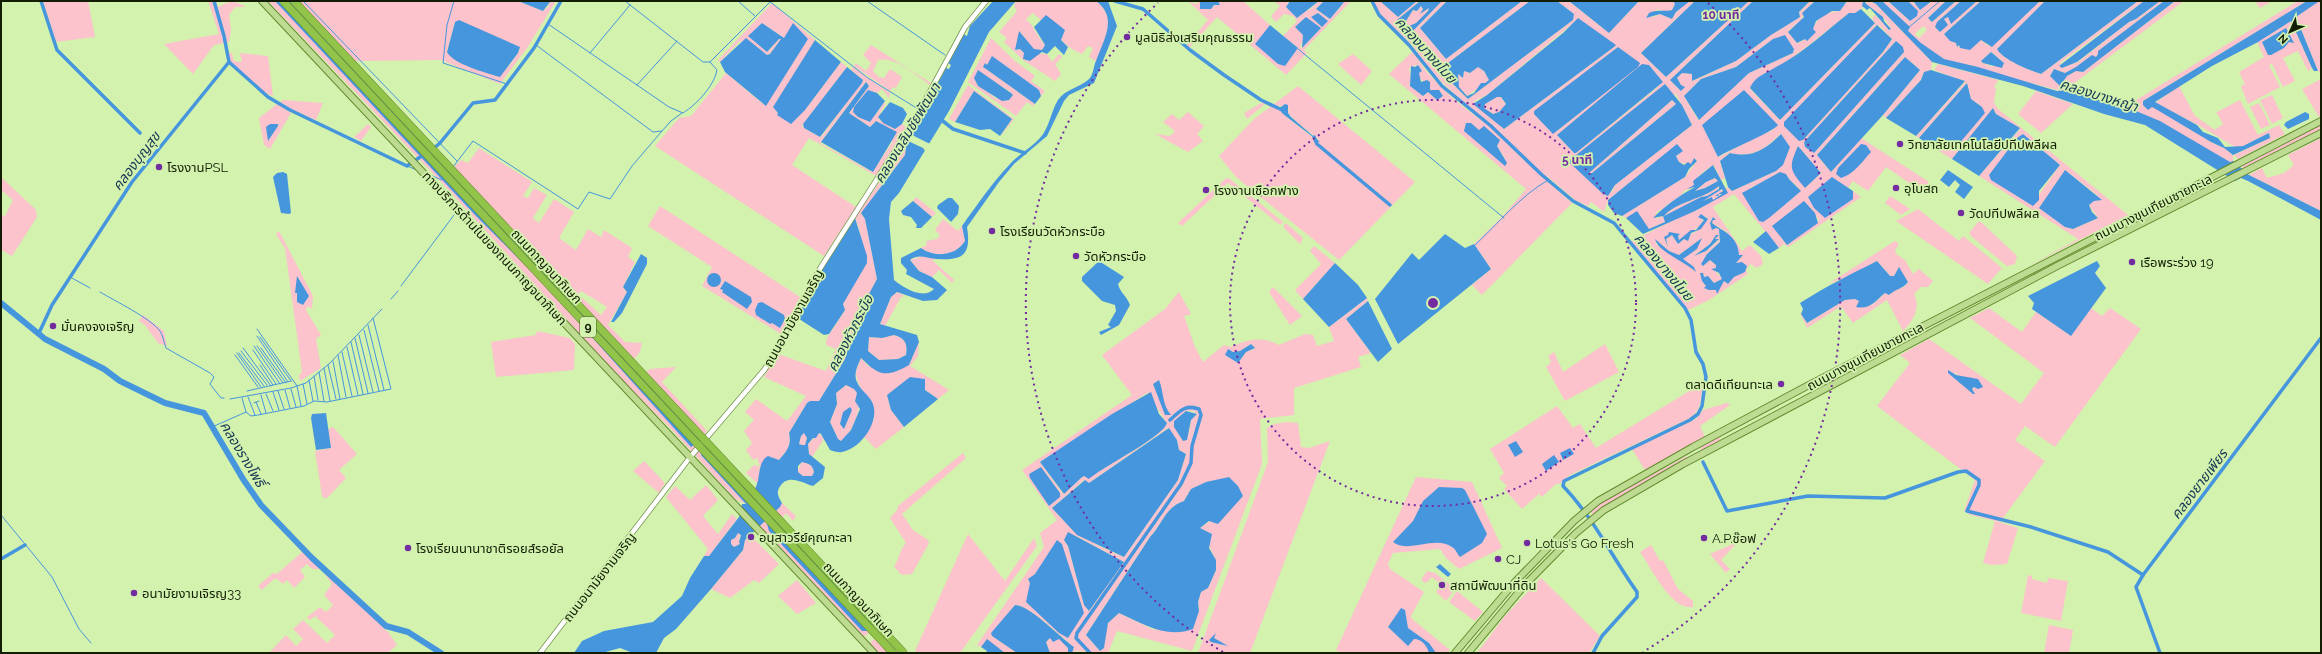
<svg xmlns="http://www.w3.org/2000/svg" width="2322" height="654" font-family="Raleway,'Noto Sans Thai',sans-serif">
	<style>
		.green { fill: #fcc3cc; fill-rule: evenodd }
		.water { fill: #4696de; fill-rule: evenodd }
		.pier { fill: #d2f2ae }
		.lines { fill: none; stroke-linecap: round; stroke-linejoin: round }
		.stream { stroke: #4696de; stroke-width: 1 }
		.canal { stroke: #4696de; stroke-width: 3.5 }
		.river { stroke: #4696de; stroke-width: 6 }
		.minor-casing { stroke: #769353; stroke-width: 6 }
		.major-casing { stroke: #658a30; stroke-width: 8 }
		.minor { stroke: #fff; stroke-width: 4.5 }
		.major { stroke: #bddc91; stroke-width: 6 }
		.highway-bridge-casing { stroke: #658a30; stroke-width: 8; stroke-linecap: butt }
		.highway-bridge { stroke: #91c448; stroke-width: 7 }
		.ring { fill: none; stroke: #722ca0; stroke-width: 2; stroke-dasharray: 2 4 }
		.poi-dot { fill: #722ca0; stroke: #d2f2ae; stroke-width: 1.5 }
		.labels { text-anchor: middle; stroke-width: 3.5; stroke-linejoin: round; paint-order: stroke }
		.shield { fill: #d2f2ae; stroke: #4c5d37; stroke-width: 1 }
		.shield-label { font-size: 12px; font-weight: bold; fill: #131d04 }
		.poi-label { font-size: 13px; fill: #131d04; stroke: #d2f2ae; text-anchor: start }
		.street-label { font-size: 13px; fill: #131d04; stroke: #d2f2ae }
		.water-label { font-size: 14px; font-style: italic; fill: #153553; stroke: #d2f2ae }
		.centre { fill: #722ca0; stroke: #d2f2ae; stroke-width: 2 }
		.ring-label { font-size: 12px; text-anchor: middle; font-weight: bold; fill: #722ca0; stroke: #d2f2ae; stroke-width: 3.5; stroke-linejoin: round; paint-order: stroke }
	</style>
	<rect width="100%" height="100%" fill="#d2f2ae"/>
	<g class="green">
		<polygon points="43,1 88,1 95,37 56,42"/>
		<path d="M 208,1 L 216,1 L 218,7 C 230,1 234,0 246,7 L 235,7 L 229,15 L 231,30 L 229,42 L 214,45 L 193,74 L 164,44 L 219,34 Z"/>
		<path d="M 268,1 L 518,1 L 543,11 L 548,7 L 550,1 L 556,1 L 527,48 L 500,84 L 441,60 L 355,61 L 454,167 L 461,160 L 468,163 L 479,148 L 532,182 L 523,196 L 528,198 L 534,188 L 547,195 L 533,218 L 539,223 L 554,199 L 574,212 L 559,238 L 576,250 L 588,229 L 601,237 L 604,230 L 632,248 L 628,257 L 635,262 L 623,287 L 627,292 L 608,325 L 625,342 L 642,343 L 640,352 L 633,360 L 645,373 L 650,369 L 676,367 L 662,382 L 707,431 L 704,435 L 755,489 L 706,444 L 701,455 L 746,504 L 735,499 L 672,430 L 620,378 L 441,182 ZM 455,22 L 520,50 L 506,70 L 447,52 ZM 581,291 L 607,307 L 601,315 L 578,294 Z"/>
		<path d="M 1016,1 L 1096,1 C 1118,17 1105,41 1096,61 L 1089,57 L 1093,48 L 1088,46 L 1082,54 C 1061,45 1057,34 1046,16 L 1041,20 L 1033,13 L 1026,19 C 1035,27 1037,37 1045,45 L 1042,50 L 1034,50 L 1020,32 L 1016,50 L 1020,49 L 1024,53 L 1047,54 L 1052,62 L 1059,54 L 1062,57 L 1055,64 L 1061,74 L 1055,81 L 1023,60 L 1004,42 L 1007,38 L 999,32 L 1017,11 L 1014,6 Z"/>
		<path d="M 1188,1 L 1196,4 L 1200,1 L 1200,9 L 1212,7 L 1218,4 L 1218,1 L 1243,1 L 1270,25 L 1256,44 L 1288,60 L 1298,48 L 1283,36 L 1297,21 L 1293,16 L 1284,14 L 1276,22 L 1271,16 L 1280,6 L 1274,1 L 1290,1 L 1287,4 L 1309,10 L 1319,1 L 1324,1 L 1316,9 L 1330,19 L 1345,1 L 1351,1 L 1304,50 L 1307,53 L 1286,75 L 1217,17 L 1189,48 L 1187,45 L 1208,20 ZM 1321,28 L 1302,48 L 1300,47 L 1304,39 L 1303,35 Z"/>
		<path d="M 1373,1 L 1380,1 L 1398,17 L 1417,1 L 1420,1 L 1397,20 L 1410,34 L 1442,1 L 1447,1 L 1420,28 L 1446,59 L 1522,1 L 1530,1 L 1448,63 L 1440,72 L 1468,99 L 1573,20 L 1569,10 L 1557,1 L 1569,1 L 1609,33 L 1639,1 L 1673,1 L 1675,4 L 1672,10 L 1665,12 L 1657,9 L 1651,18 L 1660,14 L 1672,19 C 1676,11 1685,1 1695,1 L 1641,53 L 1666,77 L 1749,1 L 1753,1 L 1670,80 L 1681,91 L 1681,85 L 1677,78 L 1682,73 L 1692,74 L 1693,81 L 1736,61 L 1771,35 L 1797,19 L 1800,17 L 1799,13 L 1810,1 L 1815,1 L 1809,6 L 1800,21 L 1788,31 L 1797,43 C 1815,40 1809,12 1840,11 L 1847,1 L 1863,1 L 1862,8 L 1855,13 L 1849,13 L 1809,45 L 1750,89 L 1780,120 L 1875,23 L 1872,18 L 1875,15 L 1890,30 L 1891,28 L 1883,17 L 1865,3 L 1870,1 L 1876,4 L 1932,62 L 1931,70 L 1924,72 L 1921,80 L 1886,118 L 1883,115 L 1920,70 L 1905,57 L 1817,155 L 1831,172 L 1861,138 L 1929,182 L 1922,192 L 1886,167 L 1868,191 L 1853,181 L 1848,188 L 1832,177 L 1853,199 L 1853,191 L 1861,197 L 1788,247 L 1784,244 L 1779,248 L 1734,194 L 1713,207 L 1742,251 L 1750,245 L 1761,256 L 1763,264 L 1757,268 L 1750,264 L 1746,270 L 1748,274 L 1709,300 L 1688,310 L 1630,242 L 1672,221 L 1672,219 L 1695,211 L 1718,198 L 1713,200 L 1710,198 L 1693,205 L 1716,192 L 1664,216 C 1676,202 1704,199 1719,186 L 1717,191 L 1724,190 L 1719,197 L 1727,192 L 1724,190 L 1728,187 L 1732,191 L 1776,171 L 1780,134 C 1765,150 1752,158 1730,153 L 1720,161 L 1725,178 L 1721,180 L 1714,165 C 1706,169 1693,178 1695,187 L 1684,191 L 1680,197 L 1665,206 L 1667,210 L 1663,214 L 1658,213 L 1662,210 L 1661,209 L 1656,213 L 1656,219 L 1663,216 L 1665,222 L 1649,229 L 1645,224 L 1622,216 L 1685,177 L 1697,161 L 1694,158 L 1691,164 C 1683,163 1681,165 1675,158 L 1679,154 L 1678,144 L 1608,200 L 1604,212 L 1591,202 L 1588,206 L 1575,200 L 1547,176 L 1548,182 L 1572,203 L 1482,295 L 1472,285 L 1491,269 L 1474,244 L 1503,216 L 1526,189 L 1389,74 L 1412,52 C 1419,58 1421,65 1427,72 C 1445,93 1470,114 1494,128 L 1451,91 L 1430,70 L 1413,46 L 1378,12 ZM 1578,19 L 1615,45 L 1614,47 L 1504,129 L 1474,101 L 1487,95 ZM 1876,25 L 1880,26 L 1892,39 L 1883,52 L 1803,140 ZM 1773,39 L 1794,49 L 1793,53 L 1749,73 L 1698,120 L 1684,96 L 1701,79 L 1736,67 ZM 1896,41 L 1904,52 L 1814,152 L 1805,147 L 1804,142 ZM 1617,47 L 1639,63 L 1631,72 L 1553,134 ZM 1417,65 C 1420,80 1418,77 1429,85 L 1430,90 L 1434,91 L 1437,100 L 1428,92 L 1423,96 L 1409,84 L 1411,81 L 1409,68 ZM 1639,69 L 1658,87 L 1576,153 L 1574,153 L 1557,135 ZM 1676,94 L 1692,125 L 1615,185 L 1612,192 L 1570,160 ZM 1776,129 L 1757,136 L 1719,157 L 1713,145 ZM 1479,130 L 1498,142 L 1497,146 L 1506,160 ZM 1798,146 L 1821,173 L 1805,188 ZM 1786,174 L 1789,179 L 1799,188 L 1749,188 ZM 1811,209 L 1819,220 L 1787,245 L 1773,226 ZM 1704,215 L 1708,219 L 1697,231 L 1689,235 L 1689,238 L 1684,239 L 1678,244 L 1672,235 L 1666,239 L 1668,246 L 1665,240 L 1672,233 L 1680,235 L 1677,236 L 1679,240 L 1701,225 ZM 1713,217 L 1712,223 L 1727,232 L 1740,258 L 1736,262 L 1740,264 L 1728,284 L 1724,281 L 1717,291 L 1706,287 L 1700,274 L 1711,279 L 1714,283 L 1723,279 L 1713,269 L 1716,269 L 1716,265 L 1710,260 L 1703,266 L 1707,254 L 1720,242 L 1719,229 L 1710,223 ZM 1716,235 L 1718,236 L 1715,239 L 1719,240 L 1706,251 L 1694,256 L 1710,244 ZM 1701,239 L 1697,249 L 1682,259 L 1696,269 L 1656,244 L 1656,240 L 1669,251 L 1679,255 Z"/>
		<path d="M 1882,1 L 1888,1 L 1910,21 L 1914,9 L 1908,1 L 1913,1 L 1914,4 L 1929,4 L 1932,1 L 1946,1 L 1928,18 L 1932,22 L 1956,1 L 1961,1 L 1937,22 L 1947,24 L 1944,19 L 1948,17 L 1951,23 L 1977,1 L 1981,1 L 1944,34 L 1956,43 L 1957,47 L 1981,40 L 1989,46 L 2040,1 L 2045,1 L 1998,49 C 2003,60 2029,70 2041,74 L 2138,1 L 2144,1 L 2060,63 L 2062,68 L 2078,62 L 2129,22 L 2136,19 L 2160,1 L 2164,1 L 2098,51 L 2098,54 L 2096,57 L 2065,73 L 2054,69 L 2050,76 L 2060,85 L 2067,76 L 2076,71 L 2083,72 L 2175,1 L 2184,1 L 2065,90 L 2061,91 L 1985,71 C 1972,63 1956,65 1943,59 C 1918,47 1900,22 1882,1 ZM 1923,26 L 1927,30 L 1919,38 L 1915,34 ZM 1991,52 L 2001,60 L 1999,66 L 1995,65 L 1993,67 L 1983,63 L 1981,61 Z"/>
		<polygon points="2255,1 2272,1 2260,8"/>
		<polygon points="2298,1 2307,1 2143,101 2211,142 2224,148 2233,155 2233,161 2230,162 2136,111 2118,106 2117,103 2128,105"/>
		<polygon points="2318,1 2321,1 2321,73 2318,71 2296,17"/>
		<path d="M 772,3 L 815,40 L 776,111 L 778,113 L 777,115 L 805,110 L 841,62 L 847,67 L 802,126 L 804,128 L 820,137 L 822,136 L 863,80 L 851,70 L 853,67 L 890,93 L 889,98 L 882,89 L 877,93 L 874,91 L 874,117 L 884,103 L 886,104 L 881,111 L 879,120 L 895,129 L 902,124 L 906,127 L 876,176 L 809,138 L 792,165 L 856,207 L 824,256 L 655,146 L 679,118 L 691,116 L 726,73 L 725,72 L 763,104 L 784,38 L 762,23 L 769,51 L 779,38 L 781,39 L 770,54 L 767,55 L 740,41 L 720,62 L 718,60 ZM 866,82 L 869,86 L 849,113 L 870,127 L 876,121 L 893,131 L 892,143 L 872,172 L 820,143 Z"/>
		<path d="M 1421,6 L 1423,11 L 1429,8 C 1426,16 1415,26 1407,27 L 1404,24 L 1410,13 Z"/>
		<polygon points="2291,21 2312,68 2308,71 2298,51 2283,58 2295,81 2283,87 2272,64 2269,65 2280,87 2248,104 2241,86 2245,84 2239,72 2264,57 2257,42"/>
		<path d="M 991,38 L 1015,61 L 1035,76 L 1031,81 L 1045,91 L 1041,96 L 1039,90 L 986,69 L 1035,104 L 1033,106 L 1027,102 L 1016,116 L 968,82 ZM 974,78 L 1001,86 L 1011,92 L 996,99 L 983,88 L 978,86 Z"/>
		<path d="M 871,45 L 931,83 L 930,85 C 916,75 896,56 878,60 L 873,71 L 879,77 L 884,78 L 890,69 L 902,77 L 896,88 L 893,87 L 890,91 L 854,66 L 856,63 L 866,71 L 871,63 L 863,55 Z"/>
		<path d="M 229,53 L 232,53 L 234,61 L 242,62 L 240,53 L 268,56 L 273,96 C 264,95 237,71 231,62 C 230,60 229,56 229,53 Z"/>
		<polygon points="1353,54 1372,71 1361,85 1338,64"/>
		<path d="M 1938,64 L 1998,80 L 1994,87 L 1996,88 L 1994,103 L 1998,109 L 2128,215 L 2025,268 L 2078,239 L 1979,176 L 2020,129 L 1996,114 L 1994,109 L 1952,159 L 1939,151 L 1982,107 L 1971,99 L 1967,83 L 1919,138 L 1916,136 L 1965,82 L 1934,70 ZM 2023,134 L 2060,165 L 2038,196 ZM 2065,170 L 2097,195 L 2089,205 L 2098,218 L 2073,229 Z"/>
		<polygon points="1478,67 1484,71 1489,80 1467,96 1459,87 1458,74 1463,78 1464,71 1470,73"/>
		<polygon points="2321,79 2321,116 2319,117 2302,89"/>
		<polygon points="968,85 1014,119 1001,137 1012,119 974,91 955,122 949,119"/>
		<path d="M 1298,86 L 1415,182 L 1339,260 L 1236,177 L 1219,156 L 1254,119 ZM 1278,105 L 1289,109 L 1288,113 L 1299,124 L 1319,140 L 1316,140 L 1283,114 Z"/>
		<polygon points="2179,86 2195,116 2215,130 2223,124 2217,113 2215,113 2240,100 2258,135 2279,125 2285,134 2238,159 2234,155 2270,138 2269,133 2243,146 2235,147 2200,126 2155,103"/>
		<polygon points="2036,91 2073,104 2041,133 2018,114"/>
		<polygon points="2272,95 2283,118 2272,124 2260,100"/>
		<polygon points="1497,97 1501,97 1506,105 1499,112 1493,114 1483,108 1485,104"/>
		<polygon points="283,100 323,103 316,120 291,109 280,102"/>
		<polygon points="1672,100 1676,104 1670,109 1592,173 1589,173"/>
		<polygon points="1265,101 1266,103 1247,119 1244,113"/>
		<polygon points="2259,103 2270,125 2261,129 2250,107"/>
		<polygon points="277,104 291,113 270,149 264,145 259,118"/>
		<polygon points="1188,112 1204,126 1197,134 1203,141 1188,152 1155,134 1170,136 1175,131 1163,122 1172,114 1179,120"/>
		<polygon points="368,124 371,127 361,141 354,137"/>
		<polygon points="2321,124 2321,131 2244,169 2241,166"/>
		<polygon points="2321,138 2321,211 2249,175 2262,168 2267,178 2284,173 2294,165 2288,155"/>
		<path d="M 907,141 L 905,155 L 878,190 L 862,216 L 865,218 L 877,279 L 864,303 L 854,328 L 845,359 L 819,401 L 810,401 L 807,403 L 789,433 C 792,445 787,451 779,460 L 773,459 L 760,467 L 758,484 L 746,473 L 754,465 L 760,467 L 757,458 L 753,460 L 746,450 L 752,443 L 744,431 L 754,420 L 745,412 L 756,399 L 787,421 L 806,396 L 764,377 L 778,354 L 826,371 L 836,349 L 826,345 L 827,338 L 845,310 L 843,304 L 866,263 L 859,228 L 855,218 Z"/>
		<polygon points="2,178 36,210 37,217 12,256 1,250 1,215 5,216 13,200 1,190"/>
		<polygon points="1226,178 1230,179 1283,222 1280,225 1228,183 1182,226 1178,223"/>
		<polygon points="1715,178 1718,181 1705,188 1695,191 1706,182"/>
		<polygon points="1890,196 1910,209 1901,215 1885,203"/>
		<polygon points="916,197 936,213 932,217 913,201"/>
		<polygon points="660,206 800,297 781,334 702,286 712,267 648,226"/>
		<polygon points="1918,209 1959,241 1963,236 2002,268 1988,284 1896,221"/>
		<path d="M 943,219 L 958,231 L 962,226 L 965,241 C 956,256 934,258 921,248 L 927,245 L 926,241 L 937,239 L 940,235 L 935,230 Z"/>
		<polygon points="1978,222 1981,222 2017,256 2015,264 2007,266 1972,237 1969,233"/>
		<polygon points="1286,223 1303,238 1300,244 1283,227"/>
		<polygon points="279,231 313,296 312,309 308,306 306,310 321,335 316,339 321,368 300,381 299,375 302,372 285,248 276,234"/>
		<path d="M 1895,241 L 1899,244 L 1895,250 L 1896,254 L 1905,260 L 1913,274 L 1919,269 L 1933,281 L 1928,287 L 1921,287 L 1914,294 C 1921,308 1913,321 1903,331 L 1887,300 L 1853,323 L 1841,306 L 1807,328 L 1799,311 L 1807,323 L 1845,300 L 1855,298 L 1872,305 L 1885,293 L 1904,287 L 1908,282 L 1899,268 L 1894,276 L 1890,276 L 1877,261 L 1855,274 L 1828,284 Z"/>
		<polygon points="1314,246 1335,263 1303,299 1295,290 1321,264 1310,251"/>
		<polygon points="922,256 937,259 932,260 954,280 952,283 939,270 932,277 919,271 910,260"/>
		<polygon points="1273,287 1302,316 1290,325 1269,292"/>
		<polygon points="897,292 905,296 901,297 885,326 880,324 891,297"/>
		<path d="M 1179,292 L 1191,314 L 1184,316 L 1195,347 L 1203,362 L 1224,345 L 1231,347 C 1248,339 1262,336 1279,345 L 1305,334 L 1313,335 L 1317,346 L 1334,341 L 1329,327 L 1367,298 L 1368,301 L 1346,319 L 1371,353 L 1358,357 L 1361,367 L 1294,388 L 1294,415 L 1260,419 L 1262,464 L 1192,651 L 1117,631 L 1108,653 L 1076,651 L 1072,653 L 1074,647 C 1059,636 1031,606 1015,605 L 992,636 L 1017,653 L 1005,653 L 987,640 L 981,647 L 977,645 L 1044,547 L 1040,533 L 1057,520 L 1022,470 L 1132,395 L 1102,355 L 1165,309 ZM 1251,344 L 1254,349 L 1246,352 L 1238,363 L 1228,350 L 1233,352 L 1240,351 ZM 1158,380 C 1164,392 1161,405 1170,415 L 1165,415 ZM 1147,393 L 1167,423 C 1162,437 1104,466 1089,478 L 1084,476 L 1081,478 L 1063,494 L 1040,462 ZM 1186,411 L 1193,411 L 1197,414 L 1191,420 L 1189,434 ZM 1168,428 L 1177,440 L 1179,450 L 1186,454 L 1178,480 L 1124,557 C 1097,547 1070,530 1052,508 L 1084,480 L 1089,483 ZM 1191,489 L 1243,496 L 1233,506 L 1200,528 L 1216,560 L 1216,570 L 1208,588 L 1201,592 L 1198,602 L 1199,611 L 1154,630 L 1119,613 L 1108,623 L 1100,651 L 1086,635 L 1150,537 C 1162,525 1165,507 1184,501 ZM 1074,535 L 1124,562 L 1089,611 L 1084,605 L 1068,546 L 1064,540 Z"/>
		<path d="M 1989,308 L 2022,332 L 2036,312 L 2071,335 L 2091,308 L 2102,316 L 2110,308 L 2141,329 L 2055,447 L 2025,426 L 2015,440 L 2045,461 L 2000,522 L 1970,515 L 1964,511 L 1975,480 L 1877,406 L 1910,363 L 1900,355 L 1929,339 L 2021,404 L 2044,373 L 1970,318 ZM 1953,371 L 1974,387 L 1972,389 L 1975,394 Z"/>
		<polygon points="143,315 164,331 167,346 158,343 145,325 139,321"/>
		<polygon points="537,331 570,338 575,344 574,370 496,377 491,342 536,335"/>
		<path d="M 894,335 C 905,338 908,344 906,355 L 898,359 L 879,360 L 868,351 L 869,337 L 882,338 Z"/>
		<path d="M 919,342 L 918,356 L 910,366 L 949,390 L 938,399 L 925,390 L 887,395 L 891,410 L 904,427 L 876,449 L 864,437 L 874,419 C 871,410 855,379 856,373 C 856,368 860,362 861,358 L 868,366 L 909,365 Z"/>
		<polygon points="1605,344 1619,372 1565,401 1546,367 1551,362 1548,356 1554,352 1563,372"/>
		<path d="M 1704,382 C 1700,396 1703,409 1690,418 L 1570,475 L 1559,484 L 1556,484 L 1542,497 L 1539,494 L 1522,509 L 1504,489 L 1507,486 L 1499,478 L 1504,473 L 1490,449 L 1557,406 L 1573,428 L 1580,424 L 1596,448 Z"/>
		<path d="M 846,385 C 848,386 852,387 854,388 C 867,399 853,433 841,441 L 838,439 L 830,422 L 837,404 L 836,393 Z"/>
		<polygon points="1727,403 1730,405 1700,426 1705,437 1645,470 1632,449 1696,419 1703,410"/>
		<polygon points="1287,422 1298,423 1301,447 1309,448 1330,441 1250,653 1198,653 1268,462 1267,428 1274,424"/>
		<polygon points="333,427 357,454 339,470 346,478 327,498 324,498 322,496 315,451 331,448 328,429"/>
		<polygon points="804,432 807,438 805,445 802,446 799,444 801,436"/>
		<polygon points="819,433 824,439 812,457 809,454 808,444"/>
		<polygon points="1719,437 1721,442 1703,452 1700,449 1701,447"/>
		<path d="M 963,453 L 966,458 L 902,514 L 913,530 L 928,540 L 929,543 L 912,574 L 902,575 L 894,567 C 899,559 900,549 906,543 L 890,518 L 897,510 L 898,506 Z"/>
		<polygon points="1687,456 1688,459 1593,515 1590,510 1599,504"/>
		<polygon points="644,461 665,483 659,493 633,471"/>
		<path d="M 802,462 C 809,464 812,464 814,472 L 812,476 L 803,476 L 797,472 Z"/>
		<polygon points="1416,477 1472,482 1502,548 1459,569 1446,558 1440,549 1393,553 1388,564 1390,569 1424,592 1411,616 1412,619 1450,650 1448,653 1341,653 1336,650"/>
		<polygon points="706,485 718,500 703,516 718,534 732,514 737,519 709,556 704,556 708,549 666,497 675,486 690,500"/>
		<path d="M 782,503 L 796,516 L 793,521 L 786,513 L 782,518 L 877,619 C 875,627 870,633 863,637 L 770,538 L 756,530 Z"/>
		<polygon points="1995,521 2018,528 2007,564 1992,565 1983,563"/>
		<polygon points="738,532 741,534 739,539 741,544 734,547 731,544 731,540 735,538"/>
		<polygon points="752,533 755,536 753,538 779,564 759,583 754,580 730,598 711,589 743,550 745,540"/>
		<polygon points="968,534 1005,581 1034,538 1037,546 960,653 917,653 915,651"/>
		<polygon points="288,536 388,632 397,645 388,653 270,652 286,635 296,646 303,639 293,629 303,620 327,643 335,635 315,616 310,620 307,617 320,607 326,612 333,605 324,595 332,584 321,569 312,569 307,564 300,570 305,577 294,588 287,580 283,584 277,579 274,579 262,590 258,586 273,573 277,574 302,552"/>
		<polygon points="1735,543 1736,544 1721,560 1730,569 1726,573 1710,554"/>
		<path d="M 1651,545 L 1660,561 L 1663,560 L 1678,589 L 1693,601 L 1693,607 C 1671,611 1651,567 1640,552 Z"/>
		<polygon points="1427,571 1435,573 1455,589 1446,601 1436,592 1442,585 1432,577 1426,583 1421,580"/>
		<polygon points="2028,575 2032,576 2032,579 2047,583 2048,578 2068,581 2061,621 2021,613"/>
		<polygon points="1541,578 1600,636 1589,653 1477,653 1505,616"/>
		<polygon points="797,580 816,603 797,614 778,596"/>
		<polygon points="1457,591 1483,612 1475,621 1449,602"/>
		<polygon points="2049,625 2073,630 2069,653 2044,653"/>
		<polygon points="886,628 909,653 878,653 869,644"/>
		<polygon points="1050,638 1059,638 1068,648 1068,653 1050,653 1046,642"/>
	</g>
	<g class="water">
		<polygon points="275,1 297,1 701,440 691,447 543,283 475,215"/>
		<polygon points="518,1 550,1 550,2 543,11"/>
		<path d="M 993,1 L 1016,1 L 989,32 L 949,111 L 899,193 L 891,202 L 889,219 L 894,280 C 904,288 923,300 934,289 L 906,274 L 907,270 L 901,263 L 901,258 L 921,248 C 934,258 956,256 965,241 L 962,226 C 977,205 992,183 1010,164 C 1019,154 1031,148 1040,138 C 1049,129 1051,111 1058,100 C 1066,89 1078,88 1088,80 C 1094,75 1093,67 1096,61 C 1103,40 1119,18 1096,1 L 1108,1 L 1117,26 L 1094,83 L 1069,95 L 1064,101 L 1047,136 L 1014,164 L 999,182 L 967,227 C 971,253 965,261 937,259 C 927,259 919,253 910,260 L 919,271 L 932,277 L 947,290 L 937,300 L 923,301 L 897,292 L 891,297 L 880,324 L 917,335 L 919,342 L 909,365 C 886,378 879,376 861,358 C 858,365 853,374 857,382 C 861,392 872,396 874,408 C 877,425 860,449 842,452 C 839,453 833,451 830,450 L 821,434 L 819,433 L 816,438 L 813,438 L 808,444 L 809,454 L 825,467 L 823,478 L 813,486 C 801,482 787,473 779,488 C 776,494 779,498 782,503 L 780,507 L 745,540 L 743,550 L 711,589 L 676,629 L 664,638 L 656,653 L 633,653 L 620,648 L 602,653 L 574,653 L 582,641 L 604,631 L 653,622 L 682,596 L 690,578 L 704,556 L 709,556 L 739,517 L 742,504 L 746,504 L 701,455 L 706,444 L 755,489 C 761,478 757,462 768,456 L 779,460 C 787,451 792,445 789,433 L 807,403 L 810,401 L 819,401 L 845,359 L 854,328 L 864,303 L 877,279 L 865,219 L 861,213 L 905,155 L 907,141 L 946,68 L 949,69 L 951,65 L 948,63 L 963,34 L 967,36 L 970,26 ZM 894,335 C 905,338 908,344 906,355 L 898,359 L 879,360 L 868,351 L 869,337 L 882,338 ZM 846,385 L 854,389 L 857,393 L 855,401 L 860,409 L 851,430 L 841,441 L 838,439 L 830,422 L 837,404 L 836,393 ZM 804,433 L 807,438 L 805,445 L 802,445 L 799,444 L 801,436 ZM 802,462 C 809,464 812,464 814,472 L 812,476 L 803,476 L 798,472 L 798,466 ZM 738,533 L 741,535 L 739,542 L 740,544 L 734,547 L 731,544 L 731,540 L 735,538 Z"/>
		<polygon points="1200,1 1218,1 1220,5 1214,5 1211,9 1200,9"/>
		<polygon points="1290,1 1319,1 1297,18 1286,7"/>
		<polygon points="1324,1 1345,1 1330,19 1316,9"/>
		<polygon points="1380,1 1417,1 1398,17"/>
		<path d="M 1420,1 L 1442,1 L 1410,34 L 1397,24 L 1397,20 ZM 1421,6 L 1423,9 L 1420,14 L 1429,8 L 1428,11 L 1416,23 L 1407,27 L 1404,24 L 1413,10 L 1417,11 Z"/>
		<polygon points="1447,1 1522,1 1446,59 1420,28"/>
		<path d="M 1530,1 L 1557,1 L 1574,14 L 1573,20 L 1468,99 L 1440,71 L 1448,63 ZM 1478,67 L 1484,71 L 1489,80 L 1485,83 L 1481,83 L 1474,93 L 1467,96 L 1459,87 L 1458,74 L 1463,78 L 1464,71 L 1470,73 Z"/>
		<polygon points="1569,1 1639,1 1609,33"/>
		<path d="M 1673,1 L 1690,1 L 1676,12 L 1672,19 L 1660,14 L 1646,18 L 1649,13 C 1657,9 1663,12 1672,10 L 1675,4 Z"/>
		<polygon points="1695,1 1749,1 1666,77 1641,53"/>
		<polygon points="1753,1 1810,1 1799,12 1800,17 1797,19 1771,35 1736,61 1692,81 1692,74 1682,73 1677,78 1681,85 1685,87 1681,91 1670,80"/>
		<polygon points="1815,1 1847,1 1840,11 1832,11 1816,21 1813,29 1816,32 1807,41 1805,39 1797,43 1788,32 1804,17 1802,13"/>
		<polygon points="1863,1 1867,1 1865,3 1883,17 1884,21 1891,29 1889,30 1870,8 1867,10 1862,6"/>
		<polygon points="1870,1 1882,1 1910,27 1908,31 1921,43 1944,59 1978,67 2057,91 2065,90 2136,111 2160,121 2230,162 2233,161 2249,175 2321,211 2321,220 2248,181 2241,178 2235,181 2145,125 2104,114 2023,86 1932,62 1876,4"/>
		<polygon points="1888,1 1908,1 1918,11 1917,16 1910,21"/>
		<polygon points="1913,1 1932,1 1920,10"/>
		<polygon points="1946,1 1956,1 1932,22 1928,18"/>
		<polygon points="1961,1 1977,1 1951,24 1948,17 1944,19 1948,25 1940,32 1935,27 1937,22"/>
		<polygon points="1981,1 2040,1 1992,47 1981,40 1970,50 1960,48 1959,45 1957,47 1956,43 1950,41 1944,34"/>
		<path d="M 2045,1 L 2138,1 L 2041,74 C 2029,70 2003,60 1997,49 Z"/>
		<polygon points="2144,1 2160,1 2136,19 2129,22 2077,62 2062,68 2059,66"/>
		<polygon points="2164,1 2175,1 2083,72 2076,71 2067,76 2060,86 2050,76 2054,69 2065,73 2076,67 2092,55 2096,57 2098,54 2098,51"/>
		<polygon points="2307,1 2318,2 2296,17 2318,71 2314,71 2312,68 2291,21 2258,42 2212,66 2155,102 2197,125 2203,132 2218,138 2225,147 2243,146 2269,133 2270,138 2233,155 2224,148 2211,142 2159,111 2152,107 2148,110 2143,105 2143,101"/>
		<path d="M 1861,9 L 1875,23 L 1780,120 L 1750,88 C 1754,77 1766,73 1776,67 C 1803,53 1825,32 1849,13 L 1855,13 Z"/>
		<polygon points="1318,13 1328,21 1322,27 1311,17"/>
		<polygon points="1046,15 1065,30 1061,40 1068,47 1064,55 1055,46 1047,54 1042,52 1030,61 1023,59 1024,53 1020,49 1015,50 1019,31 1034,49 1042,50 1045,45 1034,27"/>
		<polygon points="1306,17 1321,28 1302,48 1303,35 1295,27"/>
		<path d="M 1578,18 L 1616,45 L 1614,47 L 1504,129 L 1473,104 L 1487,95 L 1563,33 ZM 1497,97 L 1501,97 L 1506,104 L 1499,112 L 1493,114 L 1484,108 L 1485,104 Z"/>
		<path d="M 459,20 L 520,47 L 518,53 L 500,77 C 486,73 453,64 447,52 L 455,22 Z"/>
		<polygon points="762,23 784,38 793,23 808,39 766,106 725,72 720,62 746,38 767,55 770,54 781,39 779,39 767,52 748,36"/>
		<polygon points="1270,25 1298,48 1285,66 1278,64 1255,44"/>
		<polygon points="1877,25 1892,39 1883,52 1803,140 1799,141 1784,126 1784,122"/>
		<polygon points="2286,28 2294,43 2289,42 2284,48 2271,55 2268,55 2262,42"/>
		<polygon points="1785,35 1794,49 1793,53 1749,73 1699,120 1684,96 1701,79 1736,67 1773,39"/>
		<polygon points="815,40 841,62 805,110 791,124 777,115 778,113 773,107"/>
		<polygon points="1896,41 1903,47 1904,52 1814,153 1805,147 1804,142"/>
		<polygon points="1618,47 1640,63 1638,67 1553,134 1534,114 1534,111"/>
		<polygon points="1991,52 2004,63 2002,68 1983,63 1981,61"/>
		<polygon points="992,56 1039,90 1041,96 1035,104 986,69 983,67 985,63 987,65"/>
		<polygon points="1905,57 1920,70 1883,115 1831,172 1817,155"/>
		<polygon points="1642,64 1649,65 1663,82 1576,153 1574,153 1557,135"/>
		<polygon points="1418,65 1422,71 1419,73 1421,82 1427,80 1430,82 1430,90 1439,90 1443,96 1437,100 1428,92 1423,96 1410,86 1411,66 1415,67"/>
		<polygon points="847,67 863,80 862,83 820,137 804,128 803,124"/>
		<polygon points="978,70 1011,93 1013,95 1009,100 1002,101 978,86 974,78"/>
		<polygon points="1931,70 1965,81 1916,136 1886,118 1921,80 1924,72"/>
		<polygon points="866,82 869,86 849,113 870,127 876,121 897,132 873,172 821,142"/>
		<polygon points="1967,83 1971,99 1982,107 1985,113 1958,145 1945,145 1939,151 1919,138"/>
		<path d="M 1665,84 L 1682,105 L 1692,125 L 1615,185 L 1608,196 L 1603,194 L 1570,163 L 1570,160 ZM 1672,100 L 1676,104 L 1670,109 L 1592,173 L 1589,173 Z"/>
		<polygon points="868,90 877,93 885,101 870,122 858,117 853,112 854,107"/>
		<path d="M 1744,90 L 1778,125 C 1775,131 1728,150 1718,157 L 1702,125 Z"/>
		<polygon points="974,91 1012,119 1000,136 990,129 980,130 955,122"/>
		<polygon points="890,102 903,108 907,114 902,124 895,129 883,123 878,117"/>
		<polygon points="1285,104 1288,105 1288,113 1291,117 1320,142 1314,141 1313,137 1283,114 1277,107 1281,107"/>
		<polygon points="1993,108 1996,114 2020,128 1979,176 1952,159"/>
		<polygon points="2305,112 2309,114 2309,119 2288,129 2284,125 2286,122"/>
		<polygon points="1466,123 1471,123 1479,130 1484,126 1500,140 1497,146 1507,163 1505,166 1464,131"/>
		<polygon points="270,124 278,124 278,126 268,141 266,127"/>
		<path d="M 1781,134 L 1790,147 L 1783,165 L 1776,171 L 1732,191 L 1728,187 L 1720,161 L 1730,153 C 1752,158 1765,150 1781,134 Z"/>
		<polygon points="2023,134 2060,165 2039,191 2039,200 2033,206 1991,180 1989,175 2017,138"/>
		<polygon points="1677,144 1683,151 1676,156 1679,162 1684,165 1688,162 1691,164 1694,158 1697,161 1689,169 1685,177 1622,216 1614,213 1608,205 1608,200"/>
		<path d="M 1861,144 L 1866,145 L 1871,152 C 1861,163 1855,173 1841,178 L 1836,174 L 1838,168 Z"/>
		<path d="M 1798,146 L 1821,173 L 1805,188 C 1790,170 1788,168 1798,146 Z"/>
		<path d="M 1713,165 L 1728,193 L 1695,211 L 1643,234 L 1626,218 L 1637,211 L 1649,229 L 1665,222 L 1663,216 L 1653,218 C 1665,206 1680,195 1695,187 L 1687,189 L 1694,185 L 1693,181 ZM 1715,178 L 1718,181 L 1705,188 L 1695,191 L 1706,182 ZM 1719,186 L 1719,189 L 1707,196 L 1701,197 L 1664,216 C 1675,202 1704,199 1719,186 ZM 1722,189 L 1723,191 L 1715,196 L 1718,196 L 1719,194 L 1722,194 L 1713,200 L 1712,197 L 1703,201 Z"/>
		<polygon points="1948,170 1973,187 1964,199 1955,192 1960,185 1955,180 1949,187 1940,180"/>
		<polygon points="2065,170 2102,200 2094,201 2089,205 2092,212 2098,218 2073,229 2065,227 2039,208"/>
		<polygon points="283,172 287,174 291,213 289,214 281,213 273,177 277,173"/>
		<polygon points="1780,172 1786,174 1789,179 1801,191 1769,218 1763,222 1759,221 1742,193"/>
		<polygon points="1832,177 1853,191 1853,199 1825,218 1814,208 1808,197"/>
		<polygon points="948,198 952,198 959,206 958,214 951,222 937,208 938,205"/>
		<polygon points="913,201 932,217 921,228 916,228 917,225 911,217 903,215 901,211"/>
		<polygon points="1804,201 1815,213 1818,223 1787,245 1772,226"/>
		<polygon points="1701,214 1708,219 1701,229 1691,233 1688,241 1684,239 1678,244 1672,235 1666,239 1668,247 1664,237 1668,235 1669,232 1680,234 1678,236 1679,240 1691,230 1696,230 1704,220 1698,217"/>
		<path d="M 1713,217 L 1716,220 L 1713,220 L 1712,223 C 1724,232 1738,236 1739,255 L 1743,255 L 1736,263 L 1742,262 L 1747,266 L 1745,272 L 1734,277 L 1728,284 L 1724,281 L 1717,294 L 1716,290 L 1709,290 L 1704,288 L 1706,286 L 1702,281 L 1700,273 L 1703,273 L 1704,277 L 1708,276 L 1714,283 L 1722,279 L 1719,273 L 1711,269 L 1716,268 L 1716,265 L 1710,260 L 1703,266 L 1701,264 L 1707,254 L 1720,242 L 1719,229 L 1716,228 L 1712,230 L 1710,223 Z"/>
		<polygon points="855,218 867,256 867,263 843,304 845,310 829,334 824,335 796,317 817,277"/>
		<polygon points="1766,231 1779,248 1769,254 1753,242"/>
		<polygon points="1445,234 1465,248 1474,244 1491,269 1398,344 1375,299 1412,253 1419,260"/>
		<polygon points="1716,235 1719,235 1715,239 1719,239 1706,251 1694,256 1710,244"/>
		<path d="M 1702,238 L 1697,249 L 1683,259 L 1694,267 L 1696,272 C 1686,262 1658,252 1655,239 L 1669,251 L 1679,255 Z"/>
		<polygon points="641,254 647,258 647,264 622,313 614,322 611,322 627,292 623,287"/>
		<path d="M 1099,261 L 1124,277 L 1118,284 C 1120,293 1127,296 1130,305 L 1119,325 L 1101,335 L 1099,332 L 1111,327 L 1108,325 L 1116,311 L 1115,305 L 1102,301 L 1082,281 L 1082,277 Z"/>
		<path d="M 1877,261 L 1890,276 L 1894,276 L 1899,267 L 1908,282 C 1903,289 1895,289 1889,295 L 1885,293 C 1875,301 1870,310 1856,307 L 1859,301 L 1855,299 L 1845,300 L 1807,323 L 1801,314 L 1803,309 L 1800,303 C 1825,287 1851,274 1877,261 Z"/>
		<polygon points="2097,261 2100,266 2095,273 2106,288 2071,336 2032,309 2034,303 2028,296"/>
		<polygon points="1335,263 1358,285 1367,298 1329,327 1303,299"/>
		<circle cx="714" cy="280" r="7"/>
		<polygon points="297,276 309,296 303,305 297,302 297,293 295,293"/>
		<polygon points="725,281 751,297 752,302 747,309 722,292 723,290 720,289"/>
		<polygon points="1368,301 1392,349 1378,362 1346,319"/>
		<polygon points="762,302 784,315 785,319 780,328 772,323 770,324 756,315 755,310 758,303"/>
		<polygon points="1251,344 1255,348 1246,352 1238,363 1225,355 1228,349 1233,352 1240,351"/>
		<polygon points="1948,370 1956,375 1978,379 1983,387 1978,389 1974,387 1972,389 1975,394 1973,394 1948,373"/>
		<polygon points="910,377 925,379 925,390 938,399 904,427 891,410 887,395"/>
		<path d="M 1159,380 C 1164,392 1162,405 1171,415 L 1165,415 L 1153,384 Z"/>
		<path d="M 1151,392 L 1159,414 L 1167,423 C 1163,437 1104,466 1089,479 L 1084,476 L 1081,478 L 1064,494 L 1040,462 L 1112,414 Z"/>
		<polygon points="850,407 852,410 844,429 840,424 843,412"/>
		<polygon points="1186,411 1197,414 1191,420 1187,440 1183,441 1174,427 1174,421"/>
		<polygon points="326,413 331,448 316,450 311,418 312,414"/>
		<polygon points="1169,428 1177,440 1179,450 1186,454 1178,480 1124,557 1077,535 1052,508 1085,480 1089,483"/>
		<polygon points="1516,441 1523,452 1515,457 1508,445"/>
		<polygon points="1570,448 1574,454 1563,460 1560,453"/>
		<polygon points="1554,455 1559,462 1546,471 1542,464"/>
		<polygon points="1041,467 1060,493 1060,497 1049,506 1030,478 1029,474"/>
		<path d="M 1229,477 L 1238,486 L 1243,496 L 1218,524 L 1209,521 L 1200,528 L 1212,534 L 1209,548 L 1216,560 L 1216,570 L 1208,588 L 1201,592 L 1198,602 L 1199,611 L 1193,629 C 1167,639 1143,624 1119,613 L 1108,623 L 1104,648 L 1100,651 L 1086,635 L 1150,537 C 1162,525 1165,507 1184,501 L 1191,489 L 1206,482 Z"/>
		<path d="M 1439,487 L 1462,488 L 1465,490 L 1487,534 L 1482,543 L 1460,557 C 1457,554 1456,549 1452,547 C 1435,535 1408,554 1393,542 L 1413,521 L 1423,501 Z"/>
		<polygon points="779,514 874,626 869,631 862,631 769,531 767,524 771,519"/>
		<polygon points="1068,532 1124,562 1089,611 1084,605 1068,546 1064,540"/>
		<polygon points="1057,540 1062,544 1084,613 1068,638 1059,633 1026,602 1030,583 1028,579 1035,574"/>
		<polygon points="1440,564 1451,574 1448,577 1436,567"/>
		<path d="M 1015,605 C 1031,606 1058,636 1074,647 L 1072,653 L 1068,653 L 1068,648 L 1059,639 L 1053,642 L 1050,638 L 1046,642 L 1050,653 L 1017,653 L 992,636 L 991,633 Z"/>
		<path d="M 1401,608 L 1405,610 L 1408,628 L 1429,643 L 1436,653 L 1429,653 C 1427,646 1422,639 1414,639 L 1408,646 L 1388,627 Z"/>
		<polygon points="1216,633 1214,638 1228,646 1211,642 1209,640"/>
		<polygon points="987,639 1005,653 986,653 987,651 981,647"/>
	</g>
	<polygon class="pier" points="910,134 930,144 926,152 923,148 906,140"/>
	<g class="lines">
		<g class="stream">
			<polyline points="303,1 457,161"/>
			<polyline points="454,1 447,25 443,63 507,84"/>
			<polyline points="625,1 703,62 710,62 771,1"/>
			<polyline points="738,1 755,16"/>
			<polyline points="769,1 868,78 918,109"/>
			<polyline points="867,1 945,55"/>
			<path d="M 548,24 L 669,107 L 683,113 C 697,104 714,86 717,70 L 710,62"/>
			<polyline points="1908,28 1940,1"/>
			<polyline points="536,45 653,132 662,131 671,121 682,113"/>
			<polyline points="1298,49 1504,218"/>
			<polyline points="590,53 630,5"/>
			<polyline points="637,85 677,41"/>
			<polyline points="407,166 417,170"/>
			<polyline points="453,167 473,141 578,209 589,192 610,199 632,166 662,131"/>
			<polyline points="430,175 442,180 443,178"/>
			<path d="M 1474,246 C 1499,223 1519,197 1548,180"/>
			<polyline points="70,277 90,288"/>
			<polyline points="401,286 454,215"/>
			<path d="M 100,292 C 115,301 150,318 160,331 C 163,335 164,343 166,348 L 210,373 L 214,377 L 210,384 L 221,398 L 224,398"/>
			<polyline points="391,299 398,291"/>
			<polyline points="368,325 384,390"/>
			<polyline points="257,329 297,386 301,406"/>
			<polyline points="364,330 379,391"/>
			<polyline points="359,335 373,392"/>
			<polyline points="257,336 288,382"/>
			<polyline points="260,337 291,381"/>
			<polyline points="355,338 368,393"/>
			<polyline points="351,342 363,394"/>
			<polyline points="254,346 280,384"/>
			<polyline points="257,346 283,383"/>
			<polyline points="347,347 358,395"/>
			<polyline points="243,348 271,386"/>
			<polyline points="261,348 286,383"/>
			<polyline points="253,350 276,384"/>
			<polyline points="241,351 267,385"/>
			<polyline points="342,352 352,396"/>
			<polyline points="237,353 261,387"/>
			<polyline points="239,353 264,386"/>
			<polyline points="235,355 258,387"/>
			<polyline points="338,355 346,397"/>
			<polyline points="333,361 340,399"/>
			<polyline points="260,365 273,385"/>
			<polyline points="328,365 336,399"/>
			<polyline points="324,368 330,401"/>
			<polyline points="319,372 324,401"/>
			<polyline points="314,376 318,400"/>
			<polyline points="309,380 313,401"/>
			<polyline points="303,384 307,404"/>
			<polyline points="291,389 296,407"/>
			<polyline points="285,390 290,408"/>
			<polyline points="247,391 291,381"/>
			<polyline points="278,391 284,409"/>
			<polyline points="273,392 279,410"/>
			<polyline points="266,394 273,411"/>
			<polyline points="261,395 266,413"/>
			<polyline points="248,397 255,415"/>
			<polyline points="242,398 246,412"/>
			<polyline points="230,399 291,388 306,383 330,363 382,309"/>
			<polyline points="256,402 261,414"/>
			<polyline points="254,403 259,401"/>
			<polyline points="212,427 246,412 251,416 258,415 304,406 314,401 327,402 391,389 373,318"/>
			<polyline points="1,515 52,577 79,629 91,643"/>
		</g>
		<g class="canal">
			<polyline points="41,1 57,50 140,133"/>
			<polyline points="1115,1 1143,9 1190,50 1224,75 1261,100 1280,109"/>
			<path d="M 1372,1 L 1379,15 L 1409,45 L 1442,86 L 1491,126 L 1542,175 L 1573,201 L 1614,223 L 1685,308 L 1691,320 L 1696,352 L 1703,364 L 1706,377 L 1702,406 L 1698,414 L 1690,420 L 1564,481 L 1563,486 C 1593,517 1612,557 1637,592 L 1637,597 L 1602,636 L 1593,653"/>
			<polyline points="229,62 268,97 290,110 407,166 426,153"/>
			<polyline points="939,118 953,129 1025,153"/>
			<polyline points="1314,137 1317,144 1390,205"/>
			<polyline points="433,149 440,143 473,103 495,100 534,48 561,1"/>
			<polyline points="39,333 52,305 132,182 229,62 224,36 214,1"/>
			<polyline points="1703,462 1727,511 1808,496 1885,498 1958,472 1966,471 1979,480 1979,485 1967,511 2031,527 2108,552 2143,575"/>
			<polyline points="1,559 25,545"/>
			<path d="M 1090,653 L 1076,638 L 1077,633 L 1181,484 L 1191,463 L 1192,446 L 1201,415 L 1199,409 C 1185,404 1180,411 1170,420"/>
			<polyline points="2160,653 2136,587 2143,575 2321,338"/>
		</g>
		<polyline class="river" points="1,303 45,339 104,369 120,381 165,403 204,413 243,479 261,505 312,558 386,626 408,632 441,653"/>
		<defs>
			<polyline id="minor" points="540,653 691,456 765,369 821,267 914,121 965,27 986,1"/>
			<g id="major">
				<polyline points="262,1 874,653"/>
				<polyline points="1455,653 1514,583 1574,521 1598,501 1693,447 1807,386 2321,121"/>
				<polyline points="1468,653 1523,587 1576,533 1604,510 1683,464 2059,265 2321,133"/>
			</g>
		</defs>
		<use href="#minor" class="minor-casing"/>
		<use href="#major" class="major-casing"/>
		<use href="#minor" class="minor"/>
		<use href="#major" class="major"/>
		<defs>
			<g id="highway-bridge">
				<polyline points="283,1 893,653"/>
				<polyline points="294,1 904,653"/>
			</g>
		</defs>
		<use href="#highway-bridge" class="highway-bridge-casing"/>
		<use href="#highway-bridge" class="highway-bridge"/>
	</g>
	<g class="ring">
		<circle cx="1433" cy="303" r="203"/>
		<path d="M1223 652A407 407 0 0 1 1158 3M1708 3A407 407 0 0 1 1643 652"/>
	</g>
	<g class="poi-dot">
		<circle cx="1127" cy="37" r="4"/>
		<circle cx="1900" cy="144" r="4"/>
		<circle cx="159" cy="167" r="4"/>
		<circle cx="1896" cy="188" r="4"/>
		<circle cx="1206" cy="190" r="4"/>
		<circle cx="1961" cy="213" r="4"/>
		<circle cx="992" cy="231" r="4"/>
		<circle cx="1076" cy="256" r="4"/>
		<circle cx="2132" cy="262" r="4"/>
		<circle cx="53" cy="326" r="4"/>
		<circle cx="1781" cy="384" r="4"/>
		<circle cx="751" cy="537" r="4"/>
		<circle cx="1704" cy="538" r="4"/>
		<circle cx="1527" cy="543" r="4"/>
		<circle cx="408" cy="548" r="4"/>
		<circle cx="1498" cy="559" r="4"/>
		<circle cx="1442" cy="585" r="4"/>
		<circle cx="134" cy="593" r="4"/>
	</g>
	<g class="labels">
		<rect class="shield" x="580" y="317" width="16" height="20" rx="3"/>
		<g class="shield-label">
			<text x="588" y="331">9</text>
		</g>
		<g class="poi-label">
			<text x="1135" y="42">มูลนิธิส่งเสริมคุณธรรม</text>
			<text x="1908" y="149">วิทยาลัยเทคโนโลยีปทีปพลีผล</text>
			<text x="167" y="172">โรงงานPSL</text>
			<text x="1904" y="193">อุโบสถ</text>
			<text x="1214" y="195">โรงงานเชือกฟาง</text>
			<text x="1969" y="218">วัดปทีปพลีผล</text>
			<text x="1000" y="236">โรงเรียนวัดหัวกระบือ</text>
			<text x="1084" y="261">วัดหัวกระบือ</text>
			<text x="2140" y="267">เรือพระร่วง 19</text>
			<text x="61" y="331">มั่นคงจงเจริญ</text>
			<text x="1773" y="389" text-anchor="end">ตลาดดีเทียนทะเล</text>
			<text x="759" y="542">อนุสาวรีย์คุณกะลา</text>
			<text x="1712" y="543">A.P.ช๊อฟ</text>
			<text x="1535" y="548">Lotus's Go Fresh</text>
			<text x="416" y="553">โรงเรียนนานาชาติรอยส์รอยัล</text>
			<text x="1506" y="564">CJ</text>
			<text x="1450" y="590">สถานีพัฒนาที่ดิน</text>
			<text x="142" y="598">อนามัยงามเจิรญ33</text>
		</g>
		<g class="street-label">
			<text transform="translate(2153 207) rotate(-27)" y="5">ถนนบางขุนเทียนชายทะเล</text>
			<text transform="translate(495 248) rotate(47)" y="5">ทางบริการด้านในของถนนกาญจนาภิเษก</text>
			<text transform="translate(547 266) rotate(47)" y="5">ถนนกาญจนาภิเษก</text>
			<text transform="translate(793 318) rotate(-61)" y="5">ถนนอนามัยงามเจริญ</text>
			<text transform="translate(1865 356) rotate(-28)" y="5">ถนนบางขุนเทียนชายทะเล</text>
			<text transform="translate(599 577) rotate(-52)" y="5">ถนนอนามัยงามเจริญ</text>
			<text transform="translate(859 599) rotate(47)" y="5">ถนนกาญจนาภิเษก</text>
		</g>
		<g class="water-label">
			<text transform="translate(1426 50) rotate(48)" y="5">คลองบางขโมย</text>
			<text transform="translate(2099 95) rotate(17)" y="5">คลองบางหญ้า</text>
			<text transform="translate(907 133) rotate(-59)" y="5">คลองเฉลิมชัยพัฒนา</text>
			<text transform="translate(136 161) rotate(-53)" y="5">คลองบุญสุข</text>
			<text transform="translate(1664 267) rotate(50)" y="5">คลองบางขโมย</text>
			<text transform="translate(850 333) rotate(-63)" y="5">คลองหัวกระบือ</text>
			<text transform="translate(243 454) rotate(59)" y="5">คลองรางโพธิ์</text>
			<text transform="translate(2199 484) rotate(-53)" y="5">คลองยายเพียร</text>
		</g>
	</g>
	<circle cx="1433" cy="303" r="6" class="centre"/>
	<g class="ring-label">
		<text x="1721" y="19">10 นาที</text>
		<text x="1577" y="164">5 นาที</text>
	</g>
	<rect width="2322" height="654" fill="none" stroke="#131d04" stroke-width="4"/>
	<g transform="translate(2290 32) rotate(225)" stroke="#d2f2ae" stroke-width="3" paint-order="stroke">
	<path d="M0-3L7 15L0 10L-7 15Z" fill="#131d04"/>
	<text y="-6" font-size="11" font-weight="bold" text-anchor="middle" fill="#131d04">N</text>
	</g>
</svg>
